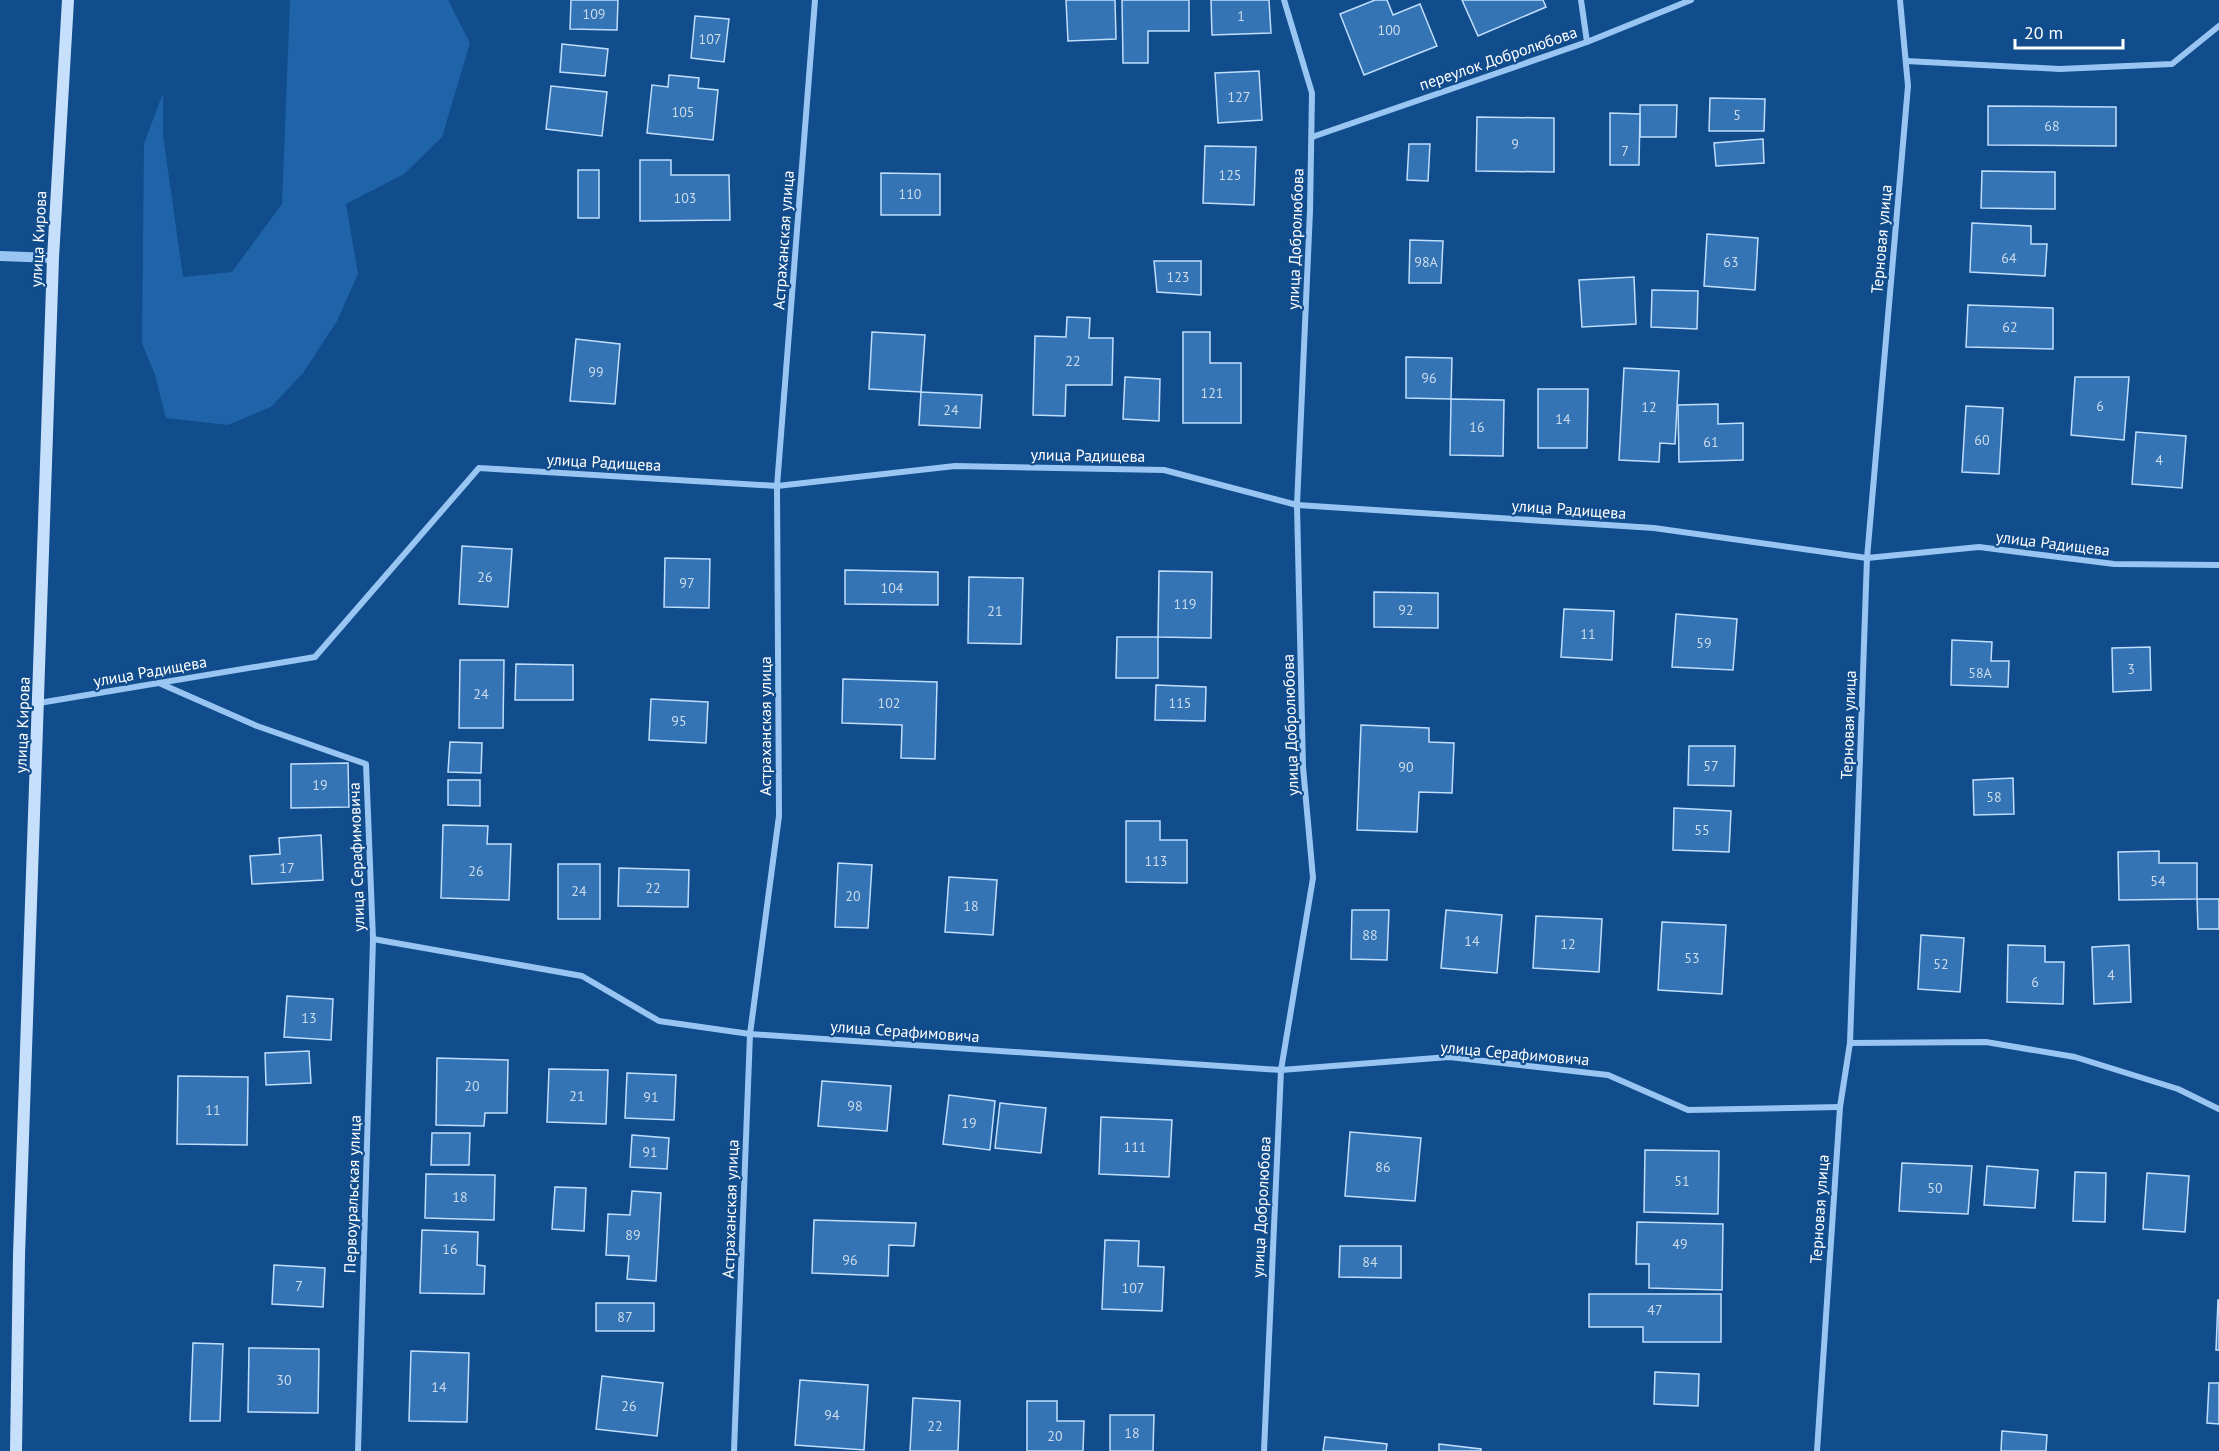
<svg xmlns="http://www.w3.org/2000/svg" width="2219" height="1451" font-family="'PT Sans',sans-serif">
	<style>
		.green { fill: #1f64a9 }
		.building { fill: #3474b4; stroke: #bfdefd; stroke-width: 1.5 }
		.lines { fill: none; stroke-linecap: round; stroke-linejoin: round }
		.minor { stroke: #98c5f2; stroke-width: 6 }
		.tertiary { stroke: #98c5f2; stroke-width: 10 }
		.secondary { stroke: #c6e0fc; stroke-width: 12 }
		.labels { text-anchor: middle; stroke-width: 4.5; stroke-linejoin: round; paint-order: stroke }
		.number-label { font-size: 14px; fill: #ccdcec }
		.street-label { font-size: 16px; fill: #fff; stroke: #114c8c }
	</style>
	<rect width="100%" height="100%" fill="#114c8c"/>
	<polygon class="green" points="290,0 448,0 470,43 442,137 404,174 346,204 358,274 337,321 303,373 271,407 228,425 166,418 155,375 142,343 144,144 163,93 163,135 183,277 232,272 282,204"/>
	<g class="building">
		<polygon points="571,0 618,0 617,30 570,29"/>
		<polygon points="1066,0 1115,0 1116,39 1068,41"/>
		<polygon points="1122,0 1189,0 1189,31 1148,31 1148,63 1123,63"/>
		<polygon points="1211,0 1269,0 1271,33 1212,35"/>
		<polygon points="1375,0 1387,0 1393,15 1420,4 1437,46 1364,75 1340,14"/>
		<polygon points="1462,0 1543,0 1546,7 1478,36"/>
		<polygon points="695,16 729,19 724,62 691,58"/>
		<polygon points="562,44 608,49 605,76 560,72"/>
		<polygon points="1259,71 1262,120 1218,123 1215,73"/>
		<polygon points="669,75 699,78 698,88 718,90 713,140 647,133 652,85 668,87"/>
		<polygon points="551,86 607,92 602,136 546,129"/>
		<polygon points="1710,98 1765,99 1764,131 1709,131"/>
		<polygon points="1640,105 1677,105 1676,137 1640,137"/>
		<polygon points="1988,106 2116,107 2116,146 1988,145"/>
		<polygon points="1610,113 1640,114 1639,165 1610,165"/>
		<polygon points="1477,117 1554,118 1554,172 1476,171"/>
		<polygon points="1763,139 1764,163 1716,166 1714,143"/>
		<polygon points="1409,144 1430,144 1428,181 1407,180"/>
		<polygon points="1205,146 1256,147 1254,205 1203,203"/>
		<polygon points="640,160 671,160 671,175 729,175 730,220 640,221"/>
		<rect x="578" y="170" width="21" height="48"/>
		<polygon points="1982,171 2055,172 2055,209 1981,208"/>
		<polygon points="881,173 940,174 940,215 881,215"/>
		<polygon points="1972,223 2031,226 2031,244 2047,244 2045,276 1970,272"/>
		<polygon points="1707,234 1758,238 1755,290 1704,286"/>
		<polygon points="1410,240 1443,241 1441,283 1409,283"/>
		<polygon points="1154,261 1201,261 1201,295 1157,292"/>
		<polygon points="1634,277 1636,324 1582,327 1579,280"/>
		<polygon points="1652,290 1698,291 1697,329 1651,327"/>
		<polygon points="1968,305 2053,308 2053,349 1966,347"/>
		<polygon points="1067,317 1090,318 1089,338 1113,338 1112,385 1066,385 1065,416 1033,415 1035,336 1066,337"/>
		<polygon points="872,332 925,335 921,392 869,389"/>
		<polygon points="1183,332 1210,332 1210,363 1241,363 1241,423 1183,423"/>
		<polygon points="576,339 620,344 615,404 570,401"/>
		<polygon points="1406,357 1452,358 1451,399 1406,398"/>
		<polygon points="1624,368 1679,371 1675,444 1660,443 1659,462 1619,460"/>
		<polygon points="1125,377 1160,379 1159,421 1123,419"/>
		<polygon points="2075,377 2129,377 2124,440 2071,435"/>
		<polygon points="1538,389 1588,389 1587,448 1538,448"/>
		<polygon points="921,392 982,395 980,428 919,425"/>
		<polygon points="1451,399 1504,400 1503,456 1450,455"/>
		<polygon points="1718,404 1718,424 1743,423 1743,460 1679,462 1678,405"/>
		<polygon points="1966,406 2003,408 1999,474 1962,472"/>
		<polygon points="2136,432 2186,436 2182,488 2132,484"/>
		<polygon points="462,546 512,549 508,607 459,604"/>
		<polygon points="665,558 710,559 709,608 664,607"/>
		<polygon points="845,570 938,572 938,605 845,604"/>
		<polygon points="1159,571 1212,572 1211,638 1158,637"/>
		<polygon points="969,577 1023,578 1021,644 968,643"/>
		<polygon points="1374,592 1438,593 1438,628 1374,627"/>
		<polygon points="1564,609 1614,611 1612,660 1561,657"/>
		<polygon points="1676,614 1737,619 1733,670 1672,667"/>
		<polygon points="1117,637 1158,637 1158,678 1116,678"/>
		<polygon points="1952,640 1992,642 1991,661 2009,661 2008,687 1951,685"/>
		<polygon points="2150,647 2151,690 2113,692 2112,648"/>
		<polygon points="460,660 504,660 503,728 459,728"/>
		<polygon points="516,664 573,665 573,700 515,700"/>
		<polygon points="843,679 937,682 935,759 901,758 902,725 842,723"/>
		<polygon points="1156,685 1206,687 1205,721 1155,720"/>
		<polygon points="651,699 708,702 706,743 649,740"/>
		<polygon points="1361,725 1429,728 1429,742 1454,743 1452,793 1419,792 1417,832 1357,830"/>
		<polygon points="450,742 482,743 481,773 448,772"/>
		<polygon points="1689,746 1735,746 1734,786 1688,785"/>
		<polygon points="348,763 349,807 291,808 291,764"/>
		<polygon points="2013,778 2014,814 1974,815 1973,780"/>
		<polygon points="448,780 480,780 480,806 448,805"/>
		<polygon points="1674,808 1731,811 1729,852 1673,850"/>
		<polygon points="1126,821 1160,821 1160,840 1187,840 1187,883 1126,882"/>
		<polygon points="443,825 488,826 487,844 511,844 509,900 441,898"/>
		<polygon points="321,835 323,880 252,884 250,856 280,854 279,838"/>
		<polygon points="2159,851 2159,863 2197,863 2197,899 2119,900 2118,852"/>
		<polygon points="838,863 872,865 868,928 835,927"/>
		<rect x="558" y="864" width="42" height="55"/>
		<polygon points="619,868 689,870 688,907 618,906"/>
		<polygon points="949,877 997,880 993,935 945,932"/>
		<polygon points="2197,899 2219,899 2219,929 2198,929"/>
		<polygon points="1352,910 1389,910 1387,960 1351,959"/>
		<polygon points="1446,910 1502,915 1497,973 1441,968"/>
		<polygon points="1536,916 1602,919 1599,972 1533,968"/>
		<polygon points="1662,922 1726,925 1722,994 1658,990"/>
		<polygon points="1921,935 1964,938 1960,992 1918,989"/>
		<polygon points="2008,945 2045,946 2045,962 2064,962 2063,1004 2007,1002"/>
		<polygon points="2129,945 2131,1002 2094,1004 2092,947"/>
		<polygon points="287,996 333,999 331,1040 284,1037"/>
		<polygon points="309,1051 311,1083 266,1085 265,1053"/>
		<polygon points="437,1058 508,1060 507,1113 485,1113 484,1126 436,1125"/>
		<polygon points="549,1069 608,1070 606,1124 547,1122"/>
		<polygon points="627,1073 676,1075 674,1120 625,1118"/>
		<polygon points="178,1076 248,1077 247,1145 177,1144"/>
		<polygon points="822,1081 891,1086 887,1131 818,1126"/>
		<polygon points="949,1095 995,1101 990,1150 943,1144"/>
		<polygon points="1000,1103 1046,1108 1041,1153 995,1148"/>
		<polygon points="1101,1117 1172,1120 1169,1177 1099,1174"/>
		<polygon points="1350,1132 1421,1138 1415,1201 1345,1196"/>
		<polygon points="432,1133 470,1133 469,1165 431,1165"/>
		<polygon points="632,1135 669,1138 667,1169 630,1167"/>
		<polygon points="1645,1150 1719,1151 1718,1214 1644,1212"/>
		<polygon points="1902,1163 1972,1166 1968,1214 1899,1211"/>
		<polygon points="1987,1166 2038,1170 2035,1208 1984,1205"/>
		<polygon points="2075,1172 2106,1173 2105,1222 2073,1221"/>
		<polygon points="2147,1173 2189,1176 2185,1232 2143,1229"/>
		<polygon points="426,1174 495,1175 494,1220 425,1218"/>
		<polygon points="555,1187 586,1188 584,1231 552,1229"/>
		<polygon points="632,1191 661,1193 656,1281 627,1279 629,1256 606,1255 608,1214 630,1215"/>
		<polygon points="814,1220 916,1223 914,1246 889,1245 888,1276 812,1273"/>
		<polygon points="1637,1222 1723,1224 1722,1290 1649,1288 1649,1264 1636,1264"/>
		<polygon points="422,1230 478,1232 477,1265 485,1266 484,1294 420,1293"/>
		<polygon points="1105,1240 1139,1241 1138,1266 1164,1267 1162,1311 1102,1309"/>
		<polygon points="1340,1246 1401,1246 1401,1278 1339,1277"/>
		<polygon points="274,1265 325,1268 323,1307 272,1304"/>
		<polygon points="1589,1294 1721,1294 1721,1342 1643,1342 1643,1327 1589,1327"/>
		<polygon points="2218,1300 2219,1300 2219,1350 2216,1350"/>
		<rect x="596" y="1303" width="58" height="28"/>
		<polygon points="193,1343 223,1344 220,1421 190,1421"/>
		<polygon points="249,1348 319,1349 318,1413 248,1412"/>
		<polygon points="411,1351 469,1353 467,1422 409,1421"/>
		<polygon points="1655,1372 1699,1374 1698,1406 1654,1404"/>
		<polygon points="602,1376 663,1383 657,1436 596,1429"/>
		<polygon points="800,1380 868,1385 864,1450 795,1445"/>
		<polygon points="2209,1383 2219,1383 2219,1424 2207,1423"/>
		<polygon points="913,1398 960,1401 958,1451 910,1451"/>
		<polygon points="1027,1401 1057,1401 1057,1421 1084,1421 1083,1451 1027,1451"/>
		<polygon points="1110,1415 1154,1415 1153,1451 1110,1451"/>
		<polygon points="2002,1431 2047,1435 2046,1451 2001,1451"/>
		<polygon points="1325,1437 1387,1444 1386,1451 1323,1451"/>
		<polygon points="1439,1444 1481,1449 1481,1451 1439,1451"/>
	</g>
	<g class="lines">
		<g class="minor">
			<polyline points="1581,0 1587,42"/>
			<polyline points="1906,61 2060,69 2172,64 2219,26"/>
			<polyline points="1312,137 1587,42 1691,0"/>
			<polyline points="159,683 257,726 366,764 373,939 582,976 659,1021 750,1034 1281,1070 1449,1057 1608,1075 1688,1110 1840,1107"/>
			<polyline points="39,703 315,657 479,468 777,486 955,466 1164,470 1297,505 1654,528 1867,558 1979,547 2114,564 2219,565"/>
			<polyline points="1850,1043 1986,1042 2075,1057 2178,1089 2219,1109"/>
			<polyline points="358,1451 373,939"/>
			<polyline points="734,1451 750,1034 779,816 777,486 815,0"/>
			<polyline points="1264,1451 1281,1070 1313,878 1303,767 1297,505 1310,211 1312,93 1284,0"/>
			<polyline points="1817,1451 1840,1107 1850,1043 1867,558 1908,86 1900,0"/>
		</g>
		<polyline class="tertiary" points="0,256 53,258"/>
		<polyline class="secondary" points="16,1451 19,1255 53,258 68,0"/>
	</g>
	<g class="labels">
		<g class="number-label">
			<text x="594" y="19">109</text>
			<text x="1241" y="21">1</text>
			<text x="1389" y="35">100</text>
			<text x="710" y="44">107</text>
			<text x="1239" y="102">127</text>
			<text x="683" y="117">105</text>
			<text x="1737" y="120">5</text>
			<text x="2052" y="131">68</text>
			<text x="1515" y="149">9</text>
			<text x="1625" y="156">7</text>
			<text x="1230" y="180">125</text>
			<text x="910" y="199">110</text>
			<text x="685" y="203">103</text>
			<text x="2009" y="263">64</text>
			<text x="1426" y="267">98А</text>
			<text x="1731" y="267">63</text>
			<text x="1178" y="282">123</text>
			<text x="2010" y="332">62</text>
			<text x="1073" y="366">22</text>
			<text x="596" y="377">99</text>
			<text x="1429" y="383">96</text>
			<text x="1212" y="398">121</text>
			<text x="2100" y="411">6</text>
			<text x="1649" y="412">12</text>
			<text x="951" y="415">24</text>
			<text x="1563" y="424">14</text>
			<text x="1477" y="432">16</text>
			<text x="1982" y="445">60</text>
			<text x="1711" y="447">61</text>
			<text x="2159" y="465">4</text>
			<text x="485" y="582">26</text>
			<text x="687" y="588">97</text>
			<text x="892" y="593">104</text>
			<text x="1185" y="609">119</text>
			<text x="1406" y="615">92</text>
			<text x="995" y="616">21</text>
			<text x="1588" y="639">11</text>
			<text x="1704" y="648">59</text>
			<text x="2131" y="674">3</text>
			<text x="1980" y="678">58А</text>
			<text x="481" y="699">24</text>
			<text x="889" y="708">102</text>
			<text x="1180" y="708">115</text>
			<text x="679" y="726">95</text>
			<text x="1711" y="771">57</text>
			<text x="1406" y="772">90</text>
			<text x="320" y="790">19</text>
			<text x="1994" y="802">58</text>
			<text x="1702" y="835">55</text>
			<text x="1156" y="866">113</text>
			<text x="287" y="873">17</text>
			<text x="476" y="876">26</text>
			<text x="2158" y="886">54</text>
			<text x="653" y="893">22</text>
			<text x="579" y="896">24</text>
			<text x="853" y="901">20</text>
			<text x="971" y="911">18</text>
			<text x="1370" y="940">88</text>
			<text x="1472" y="946">14</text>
			<text x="1568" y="949">12</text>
			<text x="1692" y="963">53</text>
			<text x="1941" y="969">52</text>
			<text x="2111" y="980">4</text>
			<text x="2035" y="987">6</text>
			<text x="309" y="1023">13</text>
			<text x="472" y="1091">20</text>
			<text x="577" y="1101">21</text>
			<text x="651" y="1102">91</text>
			<text x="855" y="1111">98</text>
			<text x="213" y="1115">11</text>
			<text x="969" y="1128">19</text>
			<text x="1135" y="1152">111</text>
			<text x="650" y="1157">91</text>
			<text x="1383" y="1172">86</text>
			<text x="1682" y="1186">51</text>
			<text x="1935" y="1193">50</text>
			<text x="460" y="1202">18</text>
			<text x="633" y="1240">89</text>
			<text x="1680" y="1249">49</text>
			<text x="450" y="1254">16</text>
			<text x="850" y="1265">96</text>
			<text x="1370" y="1267">84</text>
			<text x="299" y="1291">7</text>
			<text x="1133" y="1293">107</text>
			<text x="1655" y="1315">47</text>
			<text x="625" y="1322">87</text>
			<text x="284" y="1385">30</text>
			<text x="439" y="1392">14</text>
			<text x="629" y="1411">26</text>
			<text x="832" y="1420">94</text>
			<text x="935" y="1431">22</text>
			<text x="1132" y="1438">18</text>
			<text x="1055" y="1441">20</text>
		</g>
		<g class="street-label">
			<text transform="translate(1498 58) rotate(-19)" y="6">переулок Добролюбова</text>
			<text transform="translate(38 239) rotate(-87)" y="6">улица Кирова</text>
			<text transform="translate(1295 239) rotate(-88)" y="6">улица Добролюбова</text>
			<text transform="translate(1881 239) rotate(-85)" y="6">Терновая улица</text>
			<text transform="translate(783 240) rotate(-86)" y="6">Астраханская улица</text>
			<text transform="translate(1088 455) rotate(1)" y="6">улица Радищева</text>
			<text transform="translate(604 462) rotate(3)" y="6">улица Радищева</text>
			<text transform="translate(1569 509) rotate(4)" y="6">улица Радищева</text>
			<text transform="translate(2053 543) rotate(7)" y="6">улица Радищева</text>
			<text transform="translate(150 671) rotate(-10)" y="6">улица Радищева</text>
			<text transform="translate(22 725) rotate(-88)" y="6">улица Кирова</text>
			<text transform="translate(1290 725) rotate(-92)" y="6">улица Добролюбова</text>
			<text transform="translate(1848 725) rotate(-88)" y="6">Терновая улица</text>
			<text transform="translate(765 726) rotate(-90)" y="6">Астраханская улица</text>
			<text transform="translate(356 857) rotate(-92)" y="6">улица Серафимовича</text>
			<text transform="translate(905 1031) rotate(4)" y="6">улица Серафимовича</text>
			<text transform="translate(1515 1053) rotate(5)" y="6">улица Серафимовича</text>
			<text transform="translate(352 1194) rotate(-88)" y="6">Первоуральская улица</text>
			<text transform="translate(1261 1207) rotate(-87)" y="6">улица Добролюбова</text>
			<text transform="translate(730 1209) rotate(-88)" y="6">Астраханская улица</text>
			<text transform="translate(1819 1209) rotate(-86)" y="6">Терновая улица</text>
		</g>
	</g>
	<path d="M2015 39v9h108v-9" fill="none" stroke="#ffffff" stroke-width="3"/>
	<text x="2024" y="39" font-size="18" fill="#ffffff" stroke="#114c8c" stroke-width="4.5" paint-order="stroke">20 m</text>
</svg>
